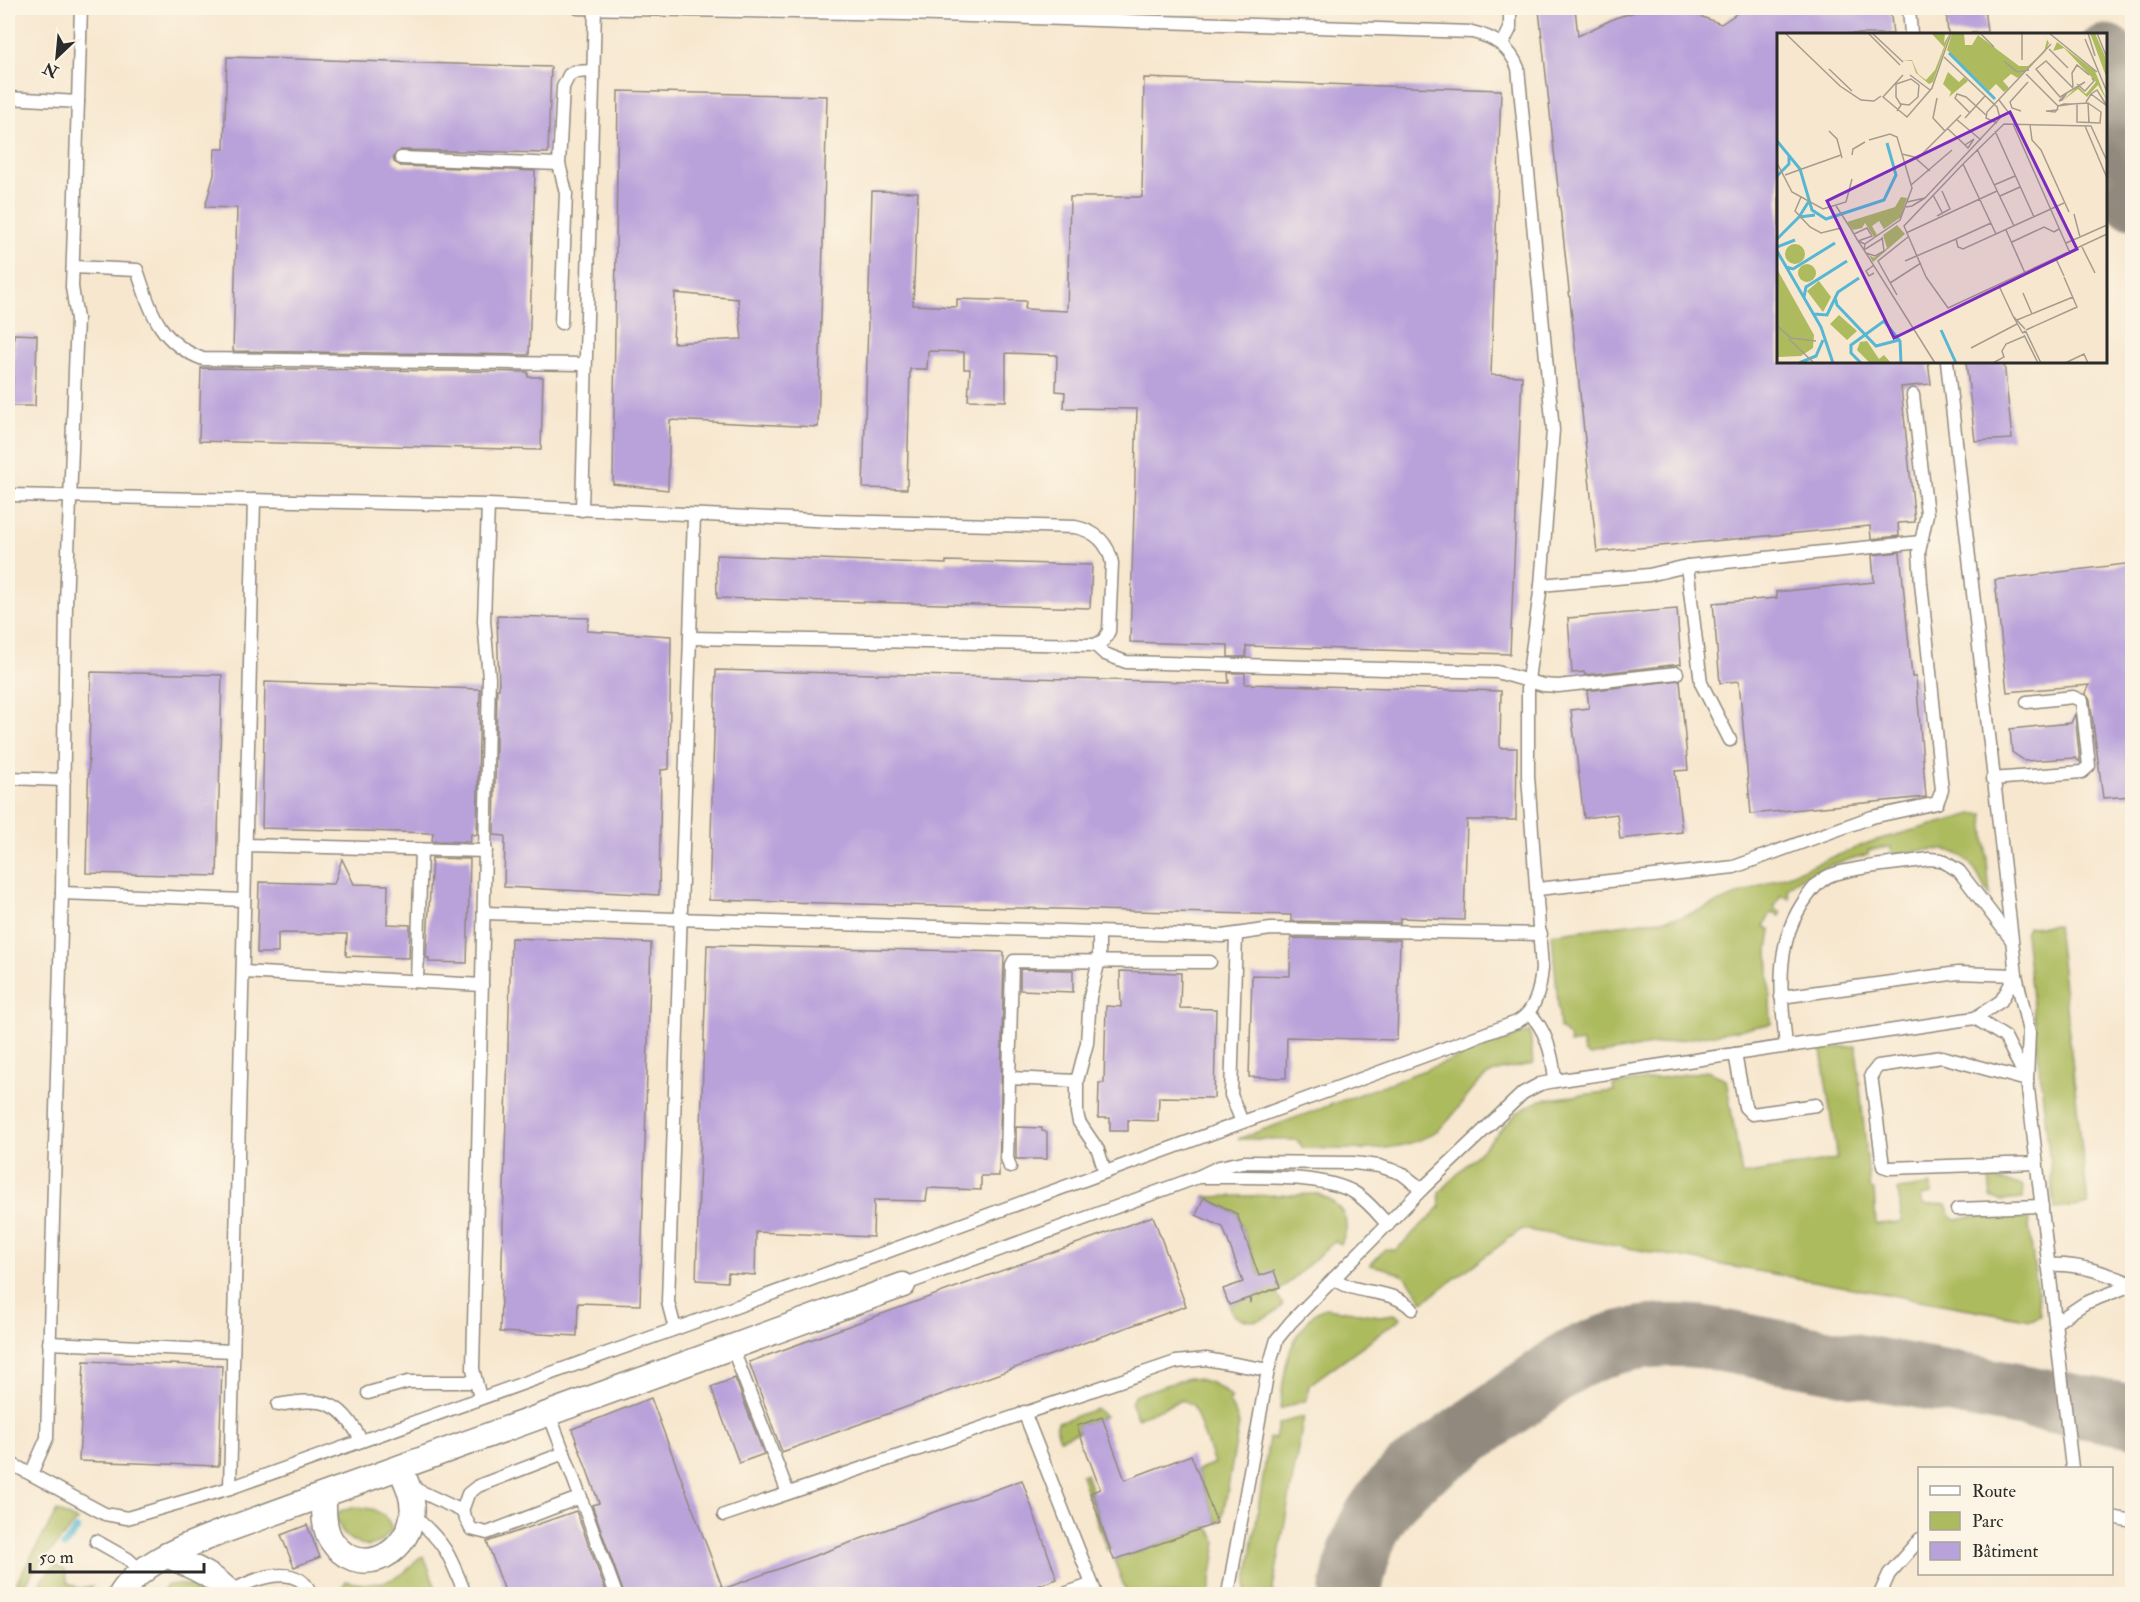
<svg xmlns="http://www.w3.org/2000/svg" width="2140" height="1602" font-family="'IM FELL Double Pica',serif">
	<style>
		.green { fill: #adbb5e; stroke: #6c7344; stroke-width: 1.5 }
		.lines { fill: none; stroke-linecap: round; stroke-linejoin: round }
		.stream { stroke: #55b7d3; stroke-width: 7 }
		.taxiway { stroke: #91897d; stroke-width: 63 }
		.building { fill: #b9a2da; fill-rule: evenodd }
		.lane-casing { stroke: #91897d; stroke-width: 15 }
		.street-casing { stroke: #91897d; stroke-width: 27 }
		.lane { stroke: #fff; stroke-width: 12 }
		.street { stroke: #fff; stroke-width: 24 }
		.inset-river { fill: none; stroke: #55b7d3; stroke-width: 3 }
		.inset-road { fill: none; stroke: #a59c8d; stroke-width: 1.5 }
		.view { fill: #7b2cbf; fill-opacity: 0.15; stroke: #7b2cbf; stroke-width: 3 }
		.inset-edge { fill: none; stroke: #2b2b2b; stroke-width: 3 }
	</style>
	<rect width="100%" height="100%" fill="#fcf5e5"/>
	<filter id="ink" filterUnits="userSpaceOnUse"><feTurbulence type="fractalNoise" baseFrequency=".0167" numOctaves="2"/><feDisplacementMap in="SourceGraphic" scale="12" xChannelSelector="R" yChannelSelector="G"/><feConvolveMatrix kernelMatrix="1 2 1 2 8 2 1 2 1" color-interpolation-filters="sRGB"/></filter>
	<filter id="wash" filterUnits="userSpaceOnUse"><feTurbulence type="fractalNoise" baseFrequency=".008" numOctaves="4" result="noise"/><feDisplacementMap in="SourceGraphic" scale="24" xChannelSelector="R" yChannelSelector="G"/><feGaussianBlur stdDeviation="1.35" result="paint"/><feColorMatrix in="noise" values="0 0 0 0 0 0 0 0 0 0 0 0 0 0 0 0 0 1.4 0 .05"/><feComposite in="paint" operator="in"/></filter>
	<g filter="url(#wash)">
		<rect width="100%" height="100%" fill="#f7e7cf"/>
		<g class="green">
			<path d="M 1973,814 L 1983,814 L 1990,896 C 1981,884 1975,865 1963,857 C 1944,843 1913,852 1892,855 L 1891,847 L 1868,850 L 1868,854 C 1845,861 1804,870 1788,888 L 1789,899 L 1781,895 L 1774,908 L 1781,913 L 1780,916 L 1771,913 L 1764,926 L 1771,930 L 1768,949 L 1771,1024 L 1590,1056 L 1584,1052 L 1582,1042 L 1570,1044 L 1569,1037 L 1560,1028 L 1552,934 L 1682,917 L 1873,841 Z"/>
			<polygon points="2057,925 2088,1205 2055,1209 2025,934 2028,927"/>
			<path d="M 1530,1031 L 1533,1064 C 1520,1067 1504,1067 1492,1073 C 1469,1084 1459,1115 1438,1130 C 1400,1157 1347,1148 1303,1148 L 1297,1140 L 1238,1139 Z"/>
			<path d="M 1856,1046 L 1870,1189 L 1874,1190 L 1876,1224 L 1902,1222 L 1898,1190 L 1931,1185 L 1932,1194 L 1921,1196 L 1923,1205 L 1946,1204 L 1950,1215 L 1956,1219 L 2020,1211 L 2028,1216 L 2040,1316 L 2031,1320 L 1522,1229 L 1423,1302 C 1406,1273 1402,1272 1370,1265 L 1385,1249 L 1396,1250 L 1440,1207 L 1439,1193 L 1518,1112 L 1540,1100 L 1614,1091 L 1613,1085 L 1707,1071 L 1726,1079 L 1742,1175 L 1837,1159 L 1821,1049 Z"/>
			<polygon points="1989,1179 2022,1185 2024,1187 2023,1199 2001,1201 1991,1197"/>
			<path d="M 1318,1194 C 1341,1204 1354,1219 1341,1244 L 1335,1241 L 1277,1293 L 1283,1305 C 1268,1320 1253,1326 1233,1315 L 1229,1305 L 1252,1297 L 1261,1279 L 1237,1214 L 1204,1197 Z"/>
			<path d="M 1326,1308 L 1380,1316 L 1394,1314 L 1401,1318 L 1309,1385 L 1307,1400 L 1280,1409 C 1284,1377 1284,1350 1305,1325 C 1312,1316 1315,1311 1326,1308 Z"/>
			<path d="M 1188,1378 C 1206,1379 1219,1385 1232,1398 L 1229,1402 L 1237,1417 L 1239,1425 L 1222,1521 L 1217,1523 L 1197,1471 L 1214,1463 L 1193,1405 L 1182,1400 L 1137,1418 L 1131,1403 L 1135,1395 Z"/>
			<polygon points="1096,1409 1105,1416 1078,1426 1079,1432 1060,1439 1056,1428 1058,1422"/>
			<polygon points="1304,1416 1272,1594 1245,1594 1269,1438 1275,1439 1278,1424"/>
			<polygon points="1086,1474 1092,1492 1090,1493 1110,1549 1107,1550 1081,1475"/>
			<path d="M 357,1507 C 374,1508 387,1513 392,1529 L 381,1542 L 369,1546 C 349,1542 342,1536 336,1517 L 340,1511 Z"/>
			<polygon points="57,1511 77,1521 32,1573 21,1594 10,1594"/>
			<polygon points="1208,1526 1217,1542 1209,1594 1127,1594 1114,1560"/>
			<path d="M 424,1556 L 438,1594 L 342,1594 L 340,1591 L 346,1581 C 363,1586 387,1584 402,1574 C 411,1569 414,1558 424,1556 Z"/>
			<polygon points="55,1565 65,1570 68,1583 80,1589 92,1586 87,1594 35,1594 42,1579"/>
			<polygon points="178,1584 197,1587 202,1585 213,1594 160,1594 168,1585"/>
		</g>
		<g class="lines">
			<polyline class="stream" points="64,1546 77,1529"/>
			<g class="taxiway">
				<polyline points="2106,56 2119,178 2132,197"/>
				<path d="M 1350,1594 C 1360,1540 1369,1514 1410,1475 L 1570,1361 C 1614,1339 1653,1332 1702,1337 L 2132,1416"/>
			</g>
		</g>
		<g id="blocks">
			<g class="building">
				<polygon points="1575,8 1578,36 1615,18 1649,8 1697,15 1721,24 1745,8 1890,8 1893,34 1779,34 1779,362 1928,362 1931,384 1901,387 1915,522 1898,523 1899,536 1871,539 1870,526 1597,552 1539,10"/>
				<polygon points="1968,8 1984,8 1987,32 1948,34 1946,9"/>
				<polygon points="227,57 551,67 548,153 401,150 393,157 394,162 401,166 535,171 529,355 233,351 237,208 205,207 214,175 215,149 224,149"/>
				<polygon points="1144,78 1501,90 1491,375 1522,376 1510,654 1246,646 1246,657 1228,657 1228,645 1130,642 1137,409 1064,408 1065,392 1056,391 1057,355 1006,353 1006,401 968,400 970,369 964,369 964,352 928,351 927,369 910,369 907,489 863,488 872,191 918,192 913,305 957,307 957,299 1026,301 1025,309 1067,311 1070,197 1142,197"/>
				<path d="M 618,91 L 827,96 L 818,427 L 670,420 L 668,490 L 613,484 ZM 675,293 L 738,299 L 742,339 L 673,343 Z"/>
				<polygon points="14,334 37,335 35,406 12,406"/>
				<polygon points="1966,362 2004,362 2012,439 1975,441"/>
				<polygon points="201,368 528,372 528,377 543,377 541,450 199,441"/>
				<polygon points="1900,552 1912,677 1916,677 1926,797 1751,814 1739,681 1720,683 1713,603 1777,598 1776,592 1874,582 1872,555"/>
				<polygon points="716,555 946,564 946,561 1092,565 1090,608 717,598"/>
				<polygon points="2133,563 2133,796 2103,798 2090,700 2085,693 2089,685 2007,692 1995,580"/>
				<polygon points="1677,609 1681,664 1585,675 1584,672 1572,673 1568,618"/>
				<polygon points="497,616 589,618 587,631 671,636 669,769 661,770 659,895 504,887 505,836 494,835 497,689 499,689"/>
				<polygon points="716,670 1229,683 1228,673 1245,673 1245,684 1501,691 1500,748 1517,748 1516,820 1467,820 1464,920 1400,918 1400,923 1291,921 1291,915 709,900"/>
				<polygon points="91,672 222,675 217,876 86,873"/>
				<polygon points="1680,680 1688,770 1675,771 1682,832 1620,839 1617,814 1584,818 1571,710 1589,708 1587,691"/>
				<polygon points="265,682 480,689 477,835 471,834 470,842 432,841 433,833 262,828"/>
				<polygon points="2075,714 2080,762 2075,758 2025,761 2012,752 2010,729 2071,723"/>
				<polygon points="432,858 470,859 467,963 429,962 429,958 426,958"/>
				<polygon points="342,859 354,884 388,885 387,924 410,925 409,958 346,956 347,934 278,933 278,953 257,953 259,882 334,884"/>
				<polygon points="511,938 651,943 640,1305 578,1303 577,1336 500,1332"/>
				<polygon points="1291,938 1400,940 1397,1040 1287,1037 1286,1078 1249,1077 1252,975 1290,976"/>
				<polygon points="707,945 1004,952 999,1176 981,1176 981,1190 928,1188 926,1201 874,1200 873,1237 756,1232 755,1275 728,1273 727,1282 696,1280"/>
				<polygon points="1020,969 1073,970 1073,992 1020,990"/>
				<polygon points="1120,971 1181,973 1180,1008 1216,1009 1214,1098 1159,1097 1158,1121 1128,1120 1128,1131 1110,1131 1110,1118 1098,1118 1099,1083 1104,1083 1106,1006 1121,1007"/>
				<polygon points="1016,1127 1042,1128 1042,1131 1047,1132 1047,1159 1016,1159"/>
				<polygon points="1204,1197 1237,1214 1259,1276 1274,1271 1280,1287 1252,1297 1250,1302 1249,1298 1229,1305 1223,1289 1243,1282 1223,1227 1196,1215"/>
				<polygon points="1153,1216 1186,1306 782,1452 749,1362"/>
				<polygon points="84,1361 222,1366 219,1466 79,1461"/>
				<polygon points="735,1378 764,1454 739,1463 711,1387"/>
				<polygon points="651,1398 723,1589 1022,1480 1057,1579 1015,1594 624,1594 592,1505 599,1503 572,1429"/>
				<polygon points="1102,1417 1125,1480 1191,1455 1217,1523 1114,1560 1090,1493 1100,1489 1077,1426"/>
				<polygon points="576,1511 607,1594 506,1594 487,1542"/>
				<polygon points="307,1525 320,1557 294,1567 281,1535"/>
			</g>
		</g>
	</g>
	<g filter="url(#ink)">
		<use href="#blocks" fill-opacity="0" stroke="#91897d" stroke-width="1.5"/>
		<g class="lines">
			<defs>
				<g id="lane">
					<path d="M 578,8 L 906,14 L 1472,32 C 1494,37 1510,47 1518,68 L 1553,430 L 1541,585 L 1528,680 L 1528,776 L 1542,969 C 1540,989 1536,1011 1517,1022 L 675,1329 L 668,1302 L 694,515"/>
					<polyline points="1909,8 1911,34"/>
					<polyline points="1502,45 1510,29 1510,8"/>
					<polyline points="8,98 78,102"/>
					<polyline points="401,158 559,164"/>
					<path d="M 73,267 L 137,270 C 151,311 158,342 203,359 L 584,364"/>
					<polyline points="561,323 566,193 559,164 563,87 569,75 574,72 593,71"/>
					<path d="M 8,495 L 488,505 L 834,521 L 1075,527 C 1095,531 1108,542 1112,563 L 1109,631 L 1104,640 L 1095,645 L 690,638"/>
					<polyline points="582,510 595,8"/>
					<polyline points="1687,566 1701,683 1730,740"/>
					<polyline points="1541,585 1649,575 1687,566 1921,542"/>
					<polyline points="1095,645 1105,654 1126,662 1497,672 1543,685 1558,686 1677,673"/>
					<polyline points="8,778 64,780"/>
					<polyline points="1992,779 2082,772 2089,766 2082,701 2073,697 2027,702"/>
					<polyline points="245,845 486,851"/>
					<polyline points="1538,889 1734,867 1872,817 1937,803 1942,790 1921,583 1919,552 1927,514 1913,395"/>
					<polyline points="62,893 244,900"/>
					<polyline points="485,913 1222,936 1271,929 1541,934"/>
					<polyline points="1099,932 1099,960 1090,997 1087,1043 1077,1081 1077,1113 1079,1122 1098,1150 1105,1172"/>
					<polyline points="1236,934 1231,1095 1242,1122"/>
					<polyline points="243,972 482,985"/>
					<polyline points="417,981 421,850"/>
					<polyline points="1781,997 1958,973 2016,975 2029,1032 2027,1080 2005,1037 1975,1018"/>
					<path d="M 1529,1013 C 1547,1030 1553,1057 1555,1081"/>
					<path d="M 1786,1046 C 1781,993 1773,943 1807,897 C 1814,887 1822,877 1834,874 C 1864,865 1898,864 1929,859 L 1941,860 L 1959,871 L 2011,939"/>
					<polyline points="1735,1054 1745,1107 1752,1114 1816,1105"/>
					<polyline points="1009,1078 1077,1081"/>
					<polyline points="2037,1163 1889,1168 1883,1166 1871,1075 1878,1066 1942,1057 2027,1080 2072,1468"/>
					<polyline points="1010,1167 1007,1158 1012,965 1014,961 1210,962"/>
					<polyline points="1957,1209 2042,1206"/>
					<path d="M 1388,1225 C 1378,1214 1368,1201 1355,1193 C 1320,1172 1240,1178 1198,1177 L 1219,1167 L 1243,1162 L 1354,1163 L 1379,1166 L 1401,1173 L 1422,1189"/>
					<path d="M 2048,1265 C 2078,1263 2106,1273 2132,1284"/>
					<path d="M 1334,1278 C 1357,1297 1392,1287 1412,1309"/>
					<polyline points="903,1285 1198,1177"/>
					<polyline points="2055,1323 2085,1303 2132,1285"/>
					<polyline points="49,1343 233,1351"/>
					<polyline points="732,1347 788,1493"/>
					<polyline points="368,1393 408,1382 475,1382"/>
					<polyline points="480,1398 473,1369 489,678 484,621 488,505"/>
					<path d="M 278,1405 C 322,1398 339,1398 361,1440"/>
					<polyline points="1024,1412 1096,1594"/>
					<polyline points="549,1414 564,1453"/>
					<polyline points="8,1462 105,1514 127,1518 230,1488 675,1329"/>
					<polyline points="31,1474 47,1438 62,893 66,605 77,319 72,287 81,8"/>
					<polyline points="409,1486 462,1511"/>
					<polyline points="230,1488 254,500"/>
					<polyline points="581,1497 487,1533 471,1529 462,1511 468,1494 478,1486 564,1453 616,1594"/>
					<path d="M 412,1515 C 445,1542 450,1555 465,1594"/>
					<polyline points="724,1515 1176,1362 1206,1359 1268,1370"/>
					<polyline points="2112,1517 2132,1521"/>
					<polyline points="96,1541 128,1559 142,1572"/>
					<path d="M 230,1592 C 251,1580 297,1560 311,1594"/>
					<polyline points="1064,1594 1090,1585"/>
					<polyline points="1228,1594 1268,1370 1277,1339 1291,1322 1422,1189 1523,1093 1540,1084 1555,1081 1975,1018 2001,1001 2016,975 1947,362"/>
					<polyline points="1880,1594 1889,1574 1920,1539"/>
				</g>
				<g id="street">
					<path d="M 324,1495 C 324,1509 323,1527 331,1540 C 356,1579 405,1558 412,1517 C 415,1500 407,1483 400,1468"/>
					<path d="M 167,1555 C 190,1566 214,1575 231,1594"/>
					<path d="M 121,1594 C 144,1559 187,1546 224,1531 L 903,1285"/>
				</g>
			</defs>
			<use href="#lane" class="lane-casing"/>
			<use href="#street" class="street-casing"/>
			<use href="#lane" class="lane"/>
			<use href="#street" class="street"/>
		</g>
	</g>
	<g transform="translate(1777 33)">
		<rect width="330" height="330" fill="#f7e7cf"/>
		<path d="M 154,0 L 168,0 L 167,10 L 173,0 L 156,49 L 152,51 L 139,40 L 135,28 L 125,27 L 135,27 L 141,41 L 149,47 L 158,37 L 167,14 ZM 175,0 L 187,0 L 188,12 L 195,12 L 201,2 L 242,33 L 251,33 L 267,19 L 270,7 L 266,0 L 272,10 L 268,19 L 241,45 L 234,41 L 226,48 L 232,55 L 227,59 L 219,51 L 212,58 L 170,17 ZM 313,0 L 318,0 L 330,28 L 330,46 ZM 280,9 L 318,38 L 330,68 L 321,52 L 310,64 L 301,56 L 285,68 L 301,53 L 309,61 L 319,49 L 287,15 L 276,18 ZM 171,39 L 182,49 L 187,44 L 191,48 L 172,64 L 174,59 L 166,51 ZM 124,164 L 130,165 L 124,184 L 107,196 L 102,188 L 95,193 L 100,202 L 97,204 L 88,190 L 85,195 L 76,197 L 70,189 L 118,174 ZM 120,192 L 128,201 L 96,229 L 92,222 L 97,225 L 110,215 L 106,202 ZM8 221a10 10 0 1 1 20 0a10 10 0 1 1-20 0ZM21 240a9 9 0 1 1 18 0a9 9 0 1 1-18 0ZM 0,236 L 37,302 L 36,315 L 24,323 L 0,324 ZM 42,248 L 54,264 L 46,279 L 30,258 ZM 62,282 L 80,298 L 70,307 L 53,291 ZM 90,308 L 102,326 L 107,322 L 114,330 L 93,330 L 80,317 L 83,309 Z" fill="#adbb5e"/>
		<path class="inset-river" d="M 172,20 L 218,66M 0,108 L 23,136 L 35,177 L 49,186 L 107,167 L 119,142 L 110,110M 0,143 L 12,131 L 12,122M 32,168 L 22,184 L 38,182M 0,206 L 22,184M 0,214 L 18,207M 0,218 L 44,294 L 56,330M 9,234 L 16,236 L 58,210M 27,264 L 29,254 L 70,228M 58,264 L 60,272 L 99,313 L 122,307M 37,281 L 50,282 L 61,259 L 82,245M 164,297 L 179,330M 22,330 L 39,323 L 46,307M 84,330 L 74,320 L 74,312 L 107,288 L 123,308 L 124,330"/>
		<path class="inset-road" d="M 8,0 L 63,53 L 84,67 L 97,68 L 104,63M 91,0 L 123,32M 95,0 L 126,29M 203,0 L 217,14M 272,0 L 320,39M 311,0 L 318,23M 320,0 L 330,25M 308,6 L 330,59M 272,16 L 291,35M 245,27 L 245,0M 227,28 L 240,39 L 252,37M 52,36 L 75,58M 249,41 L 281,73 L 280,77M 126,42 L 106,64 L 130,84 L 155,55 L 174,0M 133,42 L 153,57M 300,51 L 308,58 L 317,48 L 315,45M 296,54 L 295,40 L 300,32 L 312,42M 296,55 L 269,28 L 259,36 L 283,64 L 308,49M 290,60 L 285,67 L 282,68 ZM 160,65 L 156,85 L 168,98M 222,67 L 238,88M 309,69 L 314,61 L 330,73 L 320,57 L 314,61M 300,70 L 300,89 L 323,90 L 324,79 L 311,70M 287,71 L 295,71 L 281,73 ZM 295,71 L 311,70 L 312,90M 280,77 L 278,79 L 269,78 L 271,78 ZM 120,78 L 124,72 L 119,64 L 119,51 L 134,46 L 142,52 L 141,64 L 132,72 L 124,71M 244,78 L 235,75 L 233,69 L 251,49M 193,80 L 178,65 L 180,61 L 189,64 L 209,82M 188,85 L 208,63M 179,86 L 204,107M 220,90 L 209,85 L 210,79 L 274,11M 236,91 L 293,220M 253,92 L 255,107 L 264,117 L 292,179M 308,93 L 330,145M 170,95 L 188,112 L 191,115 L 197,106 L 188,112M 52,98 L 60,106 L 65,125M 218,98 L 257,184M 92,107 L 113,101 L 120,104 L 135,155 L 123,187 L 88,211 L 87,217 L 158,330M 200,116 L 237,193M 125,121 L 137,124 L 153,138M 75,122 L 76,116 L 88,109M 140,126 L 184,82M 0,130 L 15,159 L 46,176 L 69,169 L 75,146M 186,131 L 227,91 L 314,93 L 330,128M 8,142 L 64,122M 134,152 L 175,117M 217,152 L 238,143M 156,162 L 166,181M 223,163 L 243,154M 24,164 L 18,178 L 33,194 L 44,200 L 64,195M 148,165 L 223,85 L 220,74 L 167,24M 59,173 L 63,179 L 74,196 L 81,208 L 95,203 L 90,195 L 77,201M 129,174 L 135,173 L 148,165 L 130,169M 160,183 L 173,176 L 165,158M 214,190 L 179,206 L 181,214 L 186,216 L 287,170M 229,197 L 248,240M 129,200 L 220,158M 219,201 L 186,131 L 127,193 L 149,244 L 171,275 L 330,201M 303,204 L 330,192M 235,209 L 267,194 L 277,199 L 282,196M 289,210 L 303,204 L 297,181M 88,211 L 81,208 L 87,217 L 106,205M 305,214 L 318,240M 89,220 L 98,223 L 107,218 L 105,204M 279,226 L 287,243M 128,228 L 179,206M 97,232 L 89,238 L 92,243 L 97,240M 113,250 L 144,230M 222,253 L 236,283M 246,260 L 255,281M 120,262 L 101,228 L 131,204M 240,287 L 296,264M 0,293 L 14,305 L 39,308M 249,297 L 300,274 L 287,244M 249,298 L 245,300 L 249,299 L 264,330M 245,299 L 236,283 L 248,296M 247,302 L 261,330M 12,306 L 37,330M 194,315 L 240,291M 216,330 L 227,324 L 225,318 L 229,311 L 248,303M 288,330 L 307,321 L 311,330"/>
		<path class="view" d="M 233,79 L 300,216 L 117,305 L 50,168 Z"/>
		<rect width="330" height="330" class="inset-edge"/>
	</g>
	<rect width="2140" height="1602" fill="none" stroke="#fcf5e5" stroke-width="30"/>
	<rect x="1918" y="1467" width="195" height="108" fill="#fcf5e5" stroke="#a8a49b" stroke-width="1.5"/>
	<rect x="1930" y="1486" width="30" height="9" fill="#ffffff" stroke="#a8a49b" stroke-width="1.5"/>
	<text x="1972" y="1497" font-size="18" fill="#2b2b2b">Route</text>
	<rect x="1930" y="1512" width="30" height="18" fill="#adbb5e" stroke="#a8a49b" stroke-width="1.5"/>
	<text x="1972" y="1527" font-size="18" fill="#2b2b2b">Parc</text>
	<rect x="1930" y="1542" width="30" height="18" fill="#b9a2da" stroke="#a8a49b" stroke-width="1.5"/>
	<text x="1972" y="1557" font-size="18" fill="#2b2b2b">Bâtiment</text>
	<g transform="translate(57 57) rotate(206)" stroke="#fcf5e5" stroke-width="4.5" paint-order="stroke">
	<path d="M0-4.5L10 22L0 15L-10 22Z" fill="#2b2b2b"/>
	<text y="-9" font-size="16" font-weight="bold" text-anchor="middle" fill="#2b2b2b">N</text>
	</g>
	<path d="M30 1563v9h174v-9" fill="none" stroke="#2b2b2b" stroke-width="3"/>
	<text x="39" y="1563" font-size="18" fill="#2b2b2b" stroke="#fcf5e5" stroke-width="4.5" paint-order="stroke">50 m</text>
</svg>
